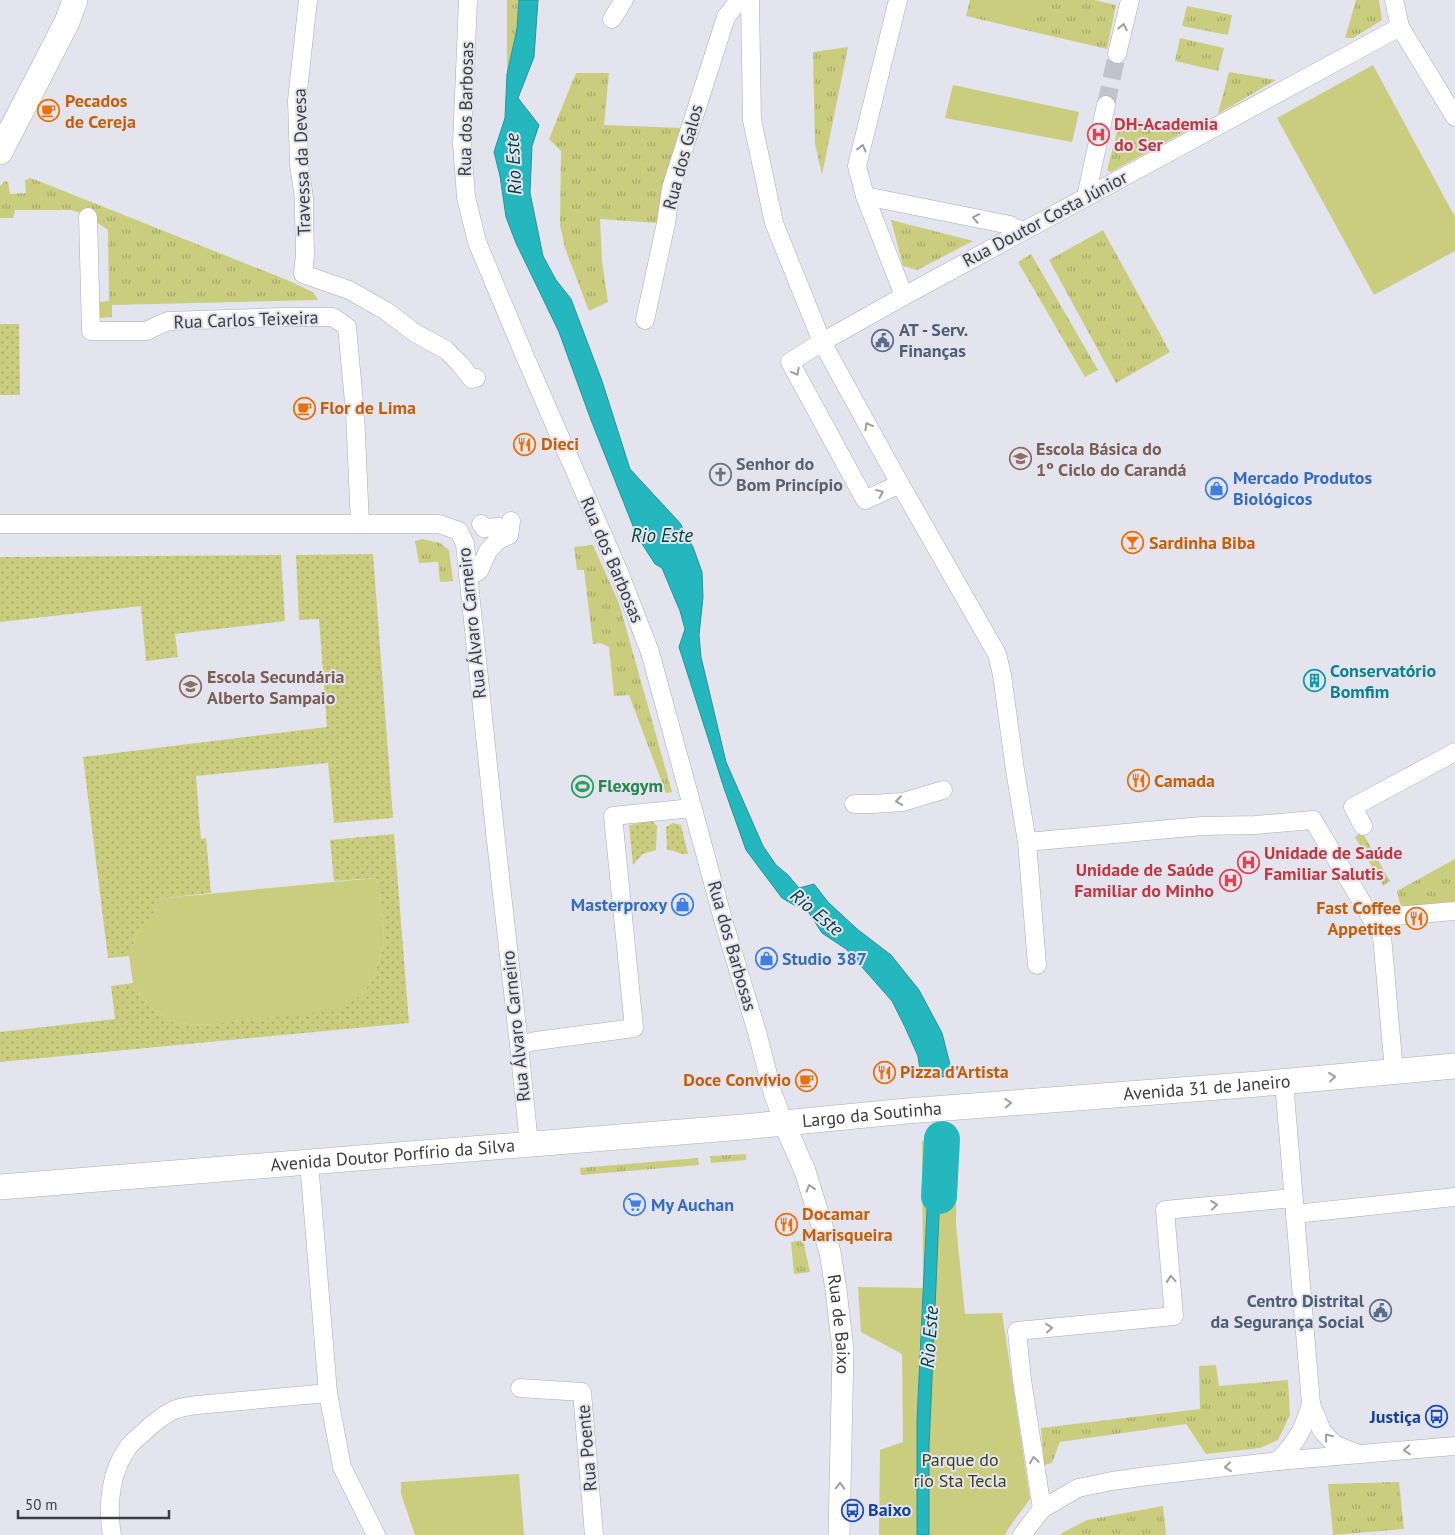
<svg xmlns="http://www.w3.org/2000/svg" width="1455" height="1535" font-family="'PT Sans',sans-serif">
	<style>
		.grass { fill: url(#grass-tufts) }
		.park { fill: #cacd7e }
		.garden { fill: url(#garden-dots) }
		.water { fill: #24b7be; stroke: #2b9298 }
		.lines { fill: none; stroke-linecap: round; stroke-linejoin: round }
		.river { stroke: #24b7be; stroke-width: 36 }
		.minor-tunnel { stroke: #c2c2cc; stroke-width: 18; stroke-dasharray: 18 9; stroke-linecap: butt }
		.minor-casing { stroke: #aaaab4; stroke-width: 19 }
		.tertiary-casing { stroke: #aaaab4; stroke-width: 22 }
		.secondary-casing { stroke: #aaaab4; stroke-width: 26 }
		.minor { stroke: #fff; stroke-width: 18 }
		.tertiary { stroke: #fff; stroke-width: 21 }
		.secondary { stroke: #fff; stroke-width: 25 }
		.oneway { stroke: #9e9ea0 }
		.labels { text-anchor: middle; stroke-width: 4; stroke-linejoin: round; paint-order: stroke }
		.food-label { font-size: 18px; font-weight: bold; fill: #c56008; stroke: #e4e4ef; text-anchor: start }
		.street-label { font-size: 18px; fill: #3c3c41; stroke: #e4e4ef }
		.health-label { font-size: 18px; font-weight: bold; fill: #be3a42; stroke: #e4e4ef; text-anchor: start }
		.service-label { font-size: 18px; font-weight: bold; fill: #4e5e75; stroke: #e4e4ef; text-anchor: start }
		.education-label { font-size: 18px; font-weight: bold; fill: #785e54; stroke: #e4e4ef; text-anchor: start }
		.worship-label { font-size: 18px; font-weight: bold; fill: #5b616d; stroke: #e4e4ef; text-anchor: start }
		.shop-label { font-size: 18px; font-weight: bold; fill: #366cbe; stroke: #e4e4ef; text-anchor: start }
		.culture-label { font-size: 18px; font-weight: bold; fill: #0d838f; stroke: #e4e4ef; text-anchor: start }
		.leisure-label { font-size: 18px; font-weight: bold; fill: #27864d; stroke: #e4e4ef; text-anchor: start }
		.transit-label { font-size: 18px; font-weight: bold; fill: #164399; stroke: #e4e4ef; text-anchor: end }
		.park-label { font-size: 18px; fill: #3e3f18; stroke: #e4e4ef }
		.water-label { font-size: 19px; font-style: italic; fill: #003f41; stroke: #e4e4ef }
	</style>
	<defs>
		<pattern id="grass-tufts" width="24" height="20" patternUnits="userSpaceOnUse" patternTransform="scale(1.25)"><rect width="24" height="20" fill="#cacd7e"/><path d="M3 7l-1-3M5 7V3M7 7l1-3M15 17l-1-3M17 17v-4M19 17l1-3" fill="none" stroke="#a5a869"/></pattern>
		<pattern id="garden-dots" width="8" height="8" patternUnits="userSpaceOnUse" patternTransform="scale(1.25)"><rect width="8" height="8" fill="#cacd7e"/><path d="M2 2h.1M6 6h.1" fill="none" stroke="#a5a869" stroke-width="1.8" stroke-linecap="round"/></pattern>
	</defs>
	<rect width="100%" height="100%" fill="#e4e4ef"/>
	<g class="grass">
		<polygon points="507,0 519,0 517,29 507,74"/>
		<polygon points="970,0 1094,0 1116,5 1107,49 966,16"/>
		<polygon points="1356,0 1379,0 1382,20 1353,38 1345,38"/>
		<polygon points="1187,6 1232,15 1228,35 1182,26"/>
		<polygon points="1180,38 1224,48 1218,71 1175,61"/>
		<polygon points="848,47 822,175 815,144 813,52"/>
		<polygon points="1229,72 1276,80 1218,114"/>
		<polygon points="576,73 609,73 604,125 682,128 657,223 600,219 602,261 608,302 589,311 565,248 560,225 561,151 549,139"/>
		<polygon points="1121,117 1186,131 1111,172 1107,170"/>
		<polygon points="31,178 287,280 313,292 318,300 112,305 112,317 99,318 98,302 109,301 108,230 86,215 71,210 15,210 13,218 0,218 0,186 5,181 8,182 10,194 26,193 25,180"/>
		<polygon points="891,220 973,241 917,270 903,266"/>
		<polygon points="1103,230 1170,352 1116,383 1049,260"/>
		<polygon points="1031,254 1098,370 1085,377 1018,262"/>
		<polygon points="422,539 440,543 449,550 453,581 440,582 438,562 419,563 415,541"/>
		<polygon points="593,545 619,603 672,792 666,793 629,695 614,696 609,647 601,643 593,644 584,570 577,570 574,547"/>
		<polygon points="1362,832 1390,881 1383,886 1355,837"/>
		<polygon points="1455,859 1455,904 1401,909 1397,891"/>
		<polygon points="746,1154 746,1160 711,1163 710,1156"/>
		<polygon points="698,1158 699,1165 581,1175 580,1168"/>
		<polygon points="803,1240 810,1272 794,1274 791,1242"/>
		<polygon points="1216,1365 1219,1386 1288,1380 1290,1415 1278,1440 1260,1448 1206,1454 1186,1424 1060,1442 1052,1463 1044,1465 1041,1428 1200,1409 1199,1366"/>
		<polygon points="1399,1482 1404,1529 1333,1535 1328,1484"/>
		<polygon points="1163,1506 1166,1535 1061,1535 1062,1533 1087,1520"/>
	</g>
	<g class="park">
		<polygon points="972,0 1040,0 1032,27 969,12"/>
		<polygon points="1373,65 1455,217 1455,251 1374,295 1277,118"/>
		<polygon points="953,85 1079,112 1072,142 945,118"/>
		<polygon points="376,878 383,910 384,944 375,973 363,994 337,1011 203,1025 174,1023 149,1006 133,983 129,956 138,930 157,909 155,899"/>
		<polygon points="957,1137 956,1225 965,1314 1002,1313 1030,1499 1008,1529 1005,1535 879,1535 880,1450 903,1442 902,1354 861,1332 858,1287 923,1288 922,1141"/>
		<polygon points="519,1474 524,1535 415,1535 401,1494 401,1482"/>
	</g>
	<g class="garden">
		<polygon points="0,324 19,324 20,395 0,395"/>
		<polygon points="373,554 393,818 334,823 328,763 196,776 201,839 206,838 211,893 155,899 157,909 138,930 129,956 108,958 83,757 327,727 319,619 299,620 296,555"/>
		<polygon points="281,555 285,621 175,634 178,657 146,661 141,606 0,622 0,557"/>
		<polygon points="652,821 657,826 656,850 643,854 633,865 629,825"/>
		<path d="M 673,823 L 681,825 L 688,854 C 679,855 675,850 667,850 L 666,827 Z"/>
		<polygon points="394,834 409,1023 0,1062 0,1032 115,1019 111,986 133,983 149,1006 174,1023 203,1025 337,1010 363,994 375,973 384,944 383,910 376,878 334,881 330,840"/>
	</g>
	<g class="water">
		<polygon points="519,0 538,0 534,57 518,98 539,125 532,146 530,193 543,256 556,280 571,299 602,381 630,469 680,523 693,547 702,572 703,597 699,635 701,657 726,762 763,846 776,865 788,875 799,888 814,884 828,902 857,929 891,955 919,990 942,1033 953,1076 921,1078 918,1056 905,1027 892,1001 846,949 822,933 809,913 800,905 794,905 782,898 746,850 724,788 679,647 685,629 680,611 662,568 655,564 637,536 591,420 559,332 516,243 506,217 500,176 494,152 505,118 507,74 517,29"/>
		<polygon points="942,1146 929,1447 929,1535 917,1535 917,1420 930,1147"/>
	</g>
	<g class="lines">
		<polyline class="river" points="939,1196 942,1139"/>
		<polyline class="minor-tunnel" points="1106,105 1117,54"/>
		<defs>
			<g id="minor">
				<polyline points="308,0 297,100 299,164 304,198 304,214 305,254 303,274 349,290 386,311 415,333 446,350 459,363 472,379 476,378"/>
				<polyline points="468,0 462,143 466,197 477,242 526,359 619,572 650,652 724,923 757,1032 773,1094 784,1123"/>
				<polyline points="750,0 752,120 774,223 822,342 900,484 997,654 1002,675 1015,770 1027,842 1037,965"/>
				<polyline points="898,0 857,166 865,196 904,296"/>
				<polyline points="1394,0 1400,27 1455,117"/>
				<polyline points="612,19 624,0"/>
				<polyline points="1117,54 1130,0"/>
				<polyline points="865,196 1010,225 1022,231"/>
				<polyline points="1086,197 1106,105"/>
				<polyline points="88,217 91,331 146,331 168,321 281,317 333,317 347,327 355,413 360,524"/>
				<polyline points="645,320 666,223 671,188 726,17 739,0"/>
				<polyline points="900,484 865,500 790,362 822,342 904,296 1400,27"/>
				<polyline points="0,524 439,524 459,531 465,544 495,832 519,1045 529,1144"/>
				<polyline points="481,524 484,528 499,527 509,535"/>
				<polyline points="468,576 479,571 488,551 497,541 509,535 511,521"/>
				<polyline points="854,804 873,804 903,802 943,790"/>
				<polyline points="1363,826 1353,807 1455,752"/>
				<polyline points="1027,842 1202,826 1255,825 1313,820 1382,936 1394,1071"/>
				<polyline points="1371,918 1455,911"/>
				<polyline points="519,1045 536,1041 634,1028 613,816 692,808"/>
				<polyline points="309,1162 328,1393 342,1467 376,1535"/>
				<polyline points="1295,1214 1455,1197"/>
				<polyline points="520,1388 582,1392 594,1535"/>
				<polyline points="1311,1404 1322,1431 1334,1444 1356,1453"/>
				<path d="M 1278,1461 C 1297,1441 1303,1431 1311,1404 L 1284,1082"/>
				<polyline points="1042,1509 1022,1380 1017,1331 1174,1316 1165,1210 1293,1198"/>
				<path d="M 112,1535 C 107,1506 110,1471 129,1446 C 133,1441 138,1437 143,1433 C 153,1423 162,1416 174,1410 C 181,1407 189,1406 197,1405 L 328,1393"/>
				<polyline points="1022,1535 1042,1509 1078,1488 1112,1481 1148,1476 1278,1461 1455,1446"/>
			</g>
			<g id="tertiary">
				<path id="s1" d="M 784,1123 L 805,1171 L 830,1252 L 836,1290 L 843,1350 L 839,1535"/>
			</g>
			<g id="secondary">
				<polyline points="0,152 67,22 75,0"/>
				<path id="s2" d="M 0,1187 L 743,1127 L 907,1111 L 1258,1084 L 1455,1066"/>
			</g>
		</defs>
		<use href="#minor" class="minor-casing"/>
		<use href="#tertiary" class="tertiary-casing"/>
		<use href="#secondary" class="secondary-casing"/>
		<use href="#minor" class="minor"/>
		<use href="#tertiary" class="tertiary"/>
		<use href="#secondary" class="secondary"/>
	</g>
	<defs><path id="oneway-chevron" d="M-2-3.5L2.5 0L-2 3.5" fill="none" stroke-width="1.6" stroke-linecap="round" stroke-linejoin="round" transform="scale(1.25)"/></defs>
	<g class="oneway">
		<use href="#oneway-chevron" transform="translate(1123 27) rotate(-78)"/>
		<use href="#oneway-chevron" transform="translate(862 148) rotate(-76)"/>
		<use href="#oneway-chevron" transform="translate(976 218) rotate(-169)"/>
		<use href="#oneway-chevron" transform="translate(796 372) rotate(62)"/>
		<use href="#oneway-chevron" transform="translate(868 426) rotate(-119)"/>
		<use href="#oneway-chevron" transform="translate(880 493) rotate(-24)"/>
		<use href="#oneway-chevron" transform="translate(899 801) rotate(172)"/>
		<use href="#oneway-chevron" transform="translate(1332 1077) rotate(-6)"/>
		<use href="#oneway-chevron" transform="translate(1008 1103) rotate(-4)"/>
		<use href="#oneway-chevron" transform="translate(810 1188) rotate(-107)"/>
		<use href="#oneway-chevron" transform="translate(1214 1205) rotate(-6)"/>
		<use href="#oneway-chevron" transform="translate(1171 1279) rotate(-95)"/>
		<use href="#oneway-chevron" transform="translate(1049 1328) rotate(-5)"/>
		<use href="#oneway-chevron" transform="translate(1328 1437) rotate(-129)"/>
		<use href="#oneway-chevron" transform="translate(1407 1450) rotate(175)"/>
		<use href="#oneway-chevron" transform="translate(1034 1460) rotate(-98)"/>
		<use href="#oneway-chevron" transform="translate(1228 1467) rotate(174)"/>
		<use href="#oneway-chevron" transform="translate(840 1486) rotate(-89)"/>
	</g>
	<defs>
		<symbol id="cafe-ring" viewBox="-11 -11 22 22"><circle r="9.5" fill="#e4e4ef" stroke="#e8710a" stroke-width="1.5"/><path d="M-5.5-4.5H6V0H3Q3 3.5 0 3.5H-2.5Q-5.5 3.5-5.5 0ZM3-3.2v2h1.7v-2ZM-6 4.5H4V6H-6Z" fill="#e8710a"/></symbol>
		<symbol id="hospital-ring" viewBox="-11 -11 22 22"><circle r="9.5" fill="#e4e4ef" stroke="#e0444e" stroke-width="1.5"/><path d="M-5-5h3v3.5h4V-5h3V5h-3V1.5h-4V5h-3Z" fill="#e0444e"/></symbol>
		<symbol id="civic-ring" viewBox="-11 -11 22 22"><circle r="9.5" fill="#e4e4ef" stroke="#5c6f8a" stroke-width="1.5"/><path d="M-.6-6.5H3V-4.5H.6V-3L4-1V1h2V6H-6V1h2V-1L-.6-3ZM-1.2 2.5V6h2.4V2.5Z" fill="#5c6f8a"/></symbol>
		<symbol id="restaurant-ring" viewBox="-11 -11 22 22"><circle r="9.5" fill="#e4e4ef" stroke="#e8710a" stroke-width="1.5"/><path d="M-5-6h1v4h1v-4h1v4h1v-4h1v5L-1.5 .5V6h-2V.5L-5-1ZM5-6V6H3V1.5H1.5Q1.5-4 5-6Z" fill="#e8710a"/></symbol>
		<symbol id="school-ring" viewBox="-11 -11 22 22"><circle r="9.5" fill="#e4e4ef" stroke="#8d6e63" stroke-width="1.5"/><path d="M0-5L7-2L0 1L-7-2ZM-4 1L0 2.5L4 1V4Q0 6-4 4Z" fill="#8d6e63"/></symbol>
		<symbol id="church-ring" viewBox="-11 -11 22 22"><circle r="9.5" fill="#e4e4ef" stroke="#6b7280" stroke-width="1.5"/><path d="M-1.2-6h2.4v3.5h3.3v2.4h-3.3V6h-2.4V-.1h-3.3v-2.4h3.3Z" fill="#6b7280"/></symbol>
		<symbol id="shop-ring" viewBox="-11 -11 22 22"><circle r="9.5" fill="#e4e4ef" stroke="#3f7fe0" stroke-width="1.5"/><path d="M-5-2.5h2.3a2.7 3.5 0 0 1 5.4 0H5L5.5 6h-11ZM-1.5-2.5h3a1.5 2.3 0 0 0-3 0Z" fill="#3f7fe0"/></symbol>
		<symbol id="bar-ring" viewBox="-11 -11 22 22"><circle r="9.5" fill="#e4e4ef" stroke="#e8710a" stroke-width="1.5"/><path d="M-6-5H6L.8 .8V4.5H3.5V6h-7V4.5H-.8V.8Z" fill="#e8710a"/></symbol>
		<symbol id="building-ring" viewBox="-11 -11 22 22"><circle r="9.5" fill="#e4e4ef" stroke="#0f9aa8" stroke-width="1.5"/><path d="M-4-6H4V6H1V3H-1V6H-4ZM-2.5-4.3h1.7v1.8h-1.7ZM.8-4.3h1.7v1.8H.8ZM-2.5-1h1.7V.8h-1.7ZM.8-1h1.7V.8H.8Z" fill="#0f9aa8"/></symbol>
		<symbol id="stadium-ring" viewBox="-11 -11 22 22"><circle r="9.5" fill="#e4e4ef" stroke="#2e9e5b" stroke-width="1.5"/><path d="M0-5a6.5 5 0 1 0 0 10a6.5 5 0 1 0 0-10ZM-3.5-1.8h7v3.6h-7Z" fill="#2e9e5b"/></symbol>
		<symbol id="supermarket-ring" viewBox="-11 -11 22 22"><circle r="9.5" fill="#e4e4ef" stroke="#3f7fe0" stroke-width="1.5"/><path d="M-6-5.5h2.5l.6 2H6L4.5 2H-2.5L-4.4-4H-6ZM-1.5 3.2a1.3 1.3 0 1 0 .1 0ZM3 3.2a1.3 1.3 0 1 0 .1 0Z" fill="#3f7fe0"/></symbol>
		<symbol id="bus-ring" viewBox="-11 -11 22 22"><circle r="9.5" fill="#e4e4ef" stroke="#1a4fb4" stroke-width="1.5"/><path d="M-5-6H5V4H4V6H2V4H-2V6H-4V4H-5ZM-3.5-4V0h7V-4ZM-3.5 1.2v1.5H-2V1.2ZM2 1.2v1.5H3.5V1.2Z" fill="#1a4fb4"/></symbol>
	</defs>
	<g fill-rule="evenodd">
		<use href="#cafe-ring" x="36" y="98" width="25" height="25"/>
		<use href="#hospital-ring" x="1086" y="122" width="25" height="25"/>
		<use href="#civic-ring" x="870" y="328" width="25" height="25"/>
		<use href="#cafe-ring" x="292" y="396" width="25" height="25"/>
		<use href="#restaurant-ring" x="512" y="432" width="25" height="25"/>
		<use href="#school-ring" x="1008" y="446" width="25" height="25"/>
		<use href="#church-ring" x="708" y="462" width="25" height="25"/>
		<use href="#shop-ring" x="1204" y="476" width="25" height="25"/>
		<use href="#bar-ring" x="1120" y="530" width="25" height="25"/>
		<use href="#building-ring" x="1302" y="668" width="25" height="25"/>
		<use href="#school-ring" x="178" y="674" width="25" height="25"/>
		<use href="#restaurant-ring" x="1126" y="768" width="25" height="25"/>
		<use href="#stadium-ring" x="570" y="774" width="25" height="25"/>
		<use href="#hospital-ring" x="1236" y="850" width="25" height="25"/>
		<use href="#hospital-ring" x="1218" y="868" width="25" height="25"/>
		<use href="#shop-ring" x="670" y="892" width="25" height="25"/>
		<use href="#restaurant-ring" x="1404" y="906" width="25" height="25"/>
		<use href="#shop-ring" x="754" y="946" width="25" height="25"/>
		<use href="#restaurant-ring" x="872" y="1060" width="25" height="25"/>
		<use href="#cafe-ring" x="794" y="1068" width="25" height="25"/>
		<use href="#supermarket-ring" x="622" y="1192" width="25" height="25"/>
		<use href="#restaurant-ring" x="774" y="1212" width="25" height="25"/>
		<use href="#civic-ring" x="1368" y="1298" width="25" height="25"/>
		<use href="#bus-ring" x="1424" y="1404" width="25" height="25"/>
		<use href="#bus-ring" x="840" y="1498" width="25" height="25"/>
	</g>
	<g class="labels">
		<g class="food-label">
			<text x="65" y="107">Pecados<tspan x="65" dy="21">de Cereja</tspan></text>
			<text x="320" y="414">Flor de Lima</text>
			<text x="541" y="450">Dieci</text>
			<text x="1149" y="549">Sardinha Biba</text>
			<text x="1154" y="787">Camada</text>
			<text x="1401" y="914" text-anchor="end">Fast Coffee<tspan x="1401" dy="21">Appetites</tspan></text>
			<text x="900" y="1078">Pizza d'Artista</text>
			<text x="791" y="1086" text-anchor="end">Doce Convívio</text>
			<text x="802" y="1220">Docamar<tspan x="802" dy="21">Marisqueira</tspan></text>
		</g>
		<g class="street-label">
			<text transform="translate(466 109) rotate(-89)" y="6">Rua dos Barbosas</text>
			<text transform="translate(683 157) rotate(-75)" y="6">Rua dos Galos</text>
			<text transform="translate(302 162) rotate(-92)" y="6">Travessa da Devesa</text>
			<text transform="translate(1045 219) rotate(-28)" y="6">Rua Doutor Costa Júnior</text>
			<text transform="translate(246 320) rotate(-2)" y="6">Rua Carlos Teixeira</text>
			<text transform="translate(612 560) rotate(67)" y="6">Rua dos Barbosas</text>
			<text transform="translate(472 623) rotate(-96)" y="6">Rua Álvaro Carneiro</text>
			<text transform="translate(732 946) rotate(74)" y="6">Rua dos Barbosas</text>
			<text transform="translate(516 1026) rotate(-96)" y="6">Rua Álvaro Carneiro</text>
			<text dy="6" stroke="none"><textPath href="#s2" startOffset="1211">Avenida 31 de Janeiro</textPath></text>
			<text dy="6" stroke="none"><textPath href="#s2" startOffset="875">Largo da Soutinha</textPath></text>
			<text dy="6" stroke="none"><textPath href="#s2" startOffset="394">Avenida Doutor Porfírio da Silva</textPath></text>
			<text dy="6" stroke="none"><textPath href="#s1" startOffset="210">Rua de Baixo</textPath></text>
			<text transform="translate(587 1448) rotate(-95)" y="6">Rua Poente</text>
		</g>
		<g class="health-label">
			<text x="1114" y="130">DH-Academia<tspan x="1114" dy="21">do Ser</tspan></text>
			<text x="1264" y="859">Unidade de Saúde<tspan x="1264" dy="21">Familiar Salutis</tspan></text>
			<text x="1214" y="876" text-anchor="end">Unidade de Saúde<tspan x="1214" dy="21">Familiar do Minho</tspan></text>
		</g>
		<g class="service-label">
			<text x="899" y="336">AT - Serv.<tspan x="899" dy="21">Finanças</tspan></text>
			<text x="1364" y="1307" text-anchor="end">Centro Distrital<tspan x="1364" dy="21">da Segurança Social</tspan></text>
		</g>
		<g class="education-label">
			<text x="1036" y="455">Escola Básica do<tspan x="1036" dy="21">1º Ciclo do Carandá</tspan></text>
			<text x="207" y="683">Escola Secundária<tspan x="207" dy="21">Alberto Sampaio</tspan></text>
		</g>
		<g class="worship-label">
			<text x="736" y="470">Senhor do<tspan x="736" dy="21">Bom Princípio</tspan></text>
		</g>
		<g class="shop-label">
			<text x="1233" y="484">Mercado Produtos<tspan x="1233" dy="21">Biológicos</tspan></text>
			<text x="667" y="911" text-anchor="end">Masterproxy</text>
			<text x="782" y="965">Studio 387</text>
			<text x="651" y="1211">My Auchan</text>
		</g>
		<g class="culture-label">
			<text x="1330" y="677">Conservatório<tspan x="1330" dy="21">Bomfim</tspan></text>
		</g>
		<g class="leisure-label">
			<text x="598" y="792">Flexgym</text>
		</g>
		<g class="transit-label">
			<text x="1421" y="1423">Justiça</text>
			<text x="868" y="1516" text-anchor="start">Baixo</text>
		</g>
		<g class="park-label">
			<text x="960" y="1466">Parque do<tspan x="960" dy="21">rio Sta Tecla</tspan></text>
		</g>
		<g class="water-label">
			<text transform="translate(513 164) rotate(-93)" y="7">Rio Este</text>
			<text x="662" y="542">Rio Este</text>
			<text transform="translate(817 912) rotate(40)" y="7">Rio Este</text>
			<text transform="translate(929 1337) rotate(-86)" y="7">Rio Este</text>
		</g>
	</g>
	<path d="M18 1510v8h151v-8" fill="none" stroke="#3c3c41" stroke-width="2.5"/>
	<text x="25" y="1510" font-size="15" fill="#3c3c41" stroke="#e4e4ef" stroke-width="4" paint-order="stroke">50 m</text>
</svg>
